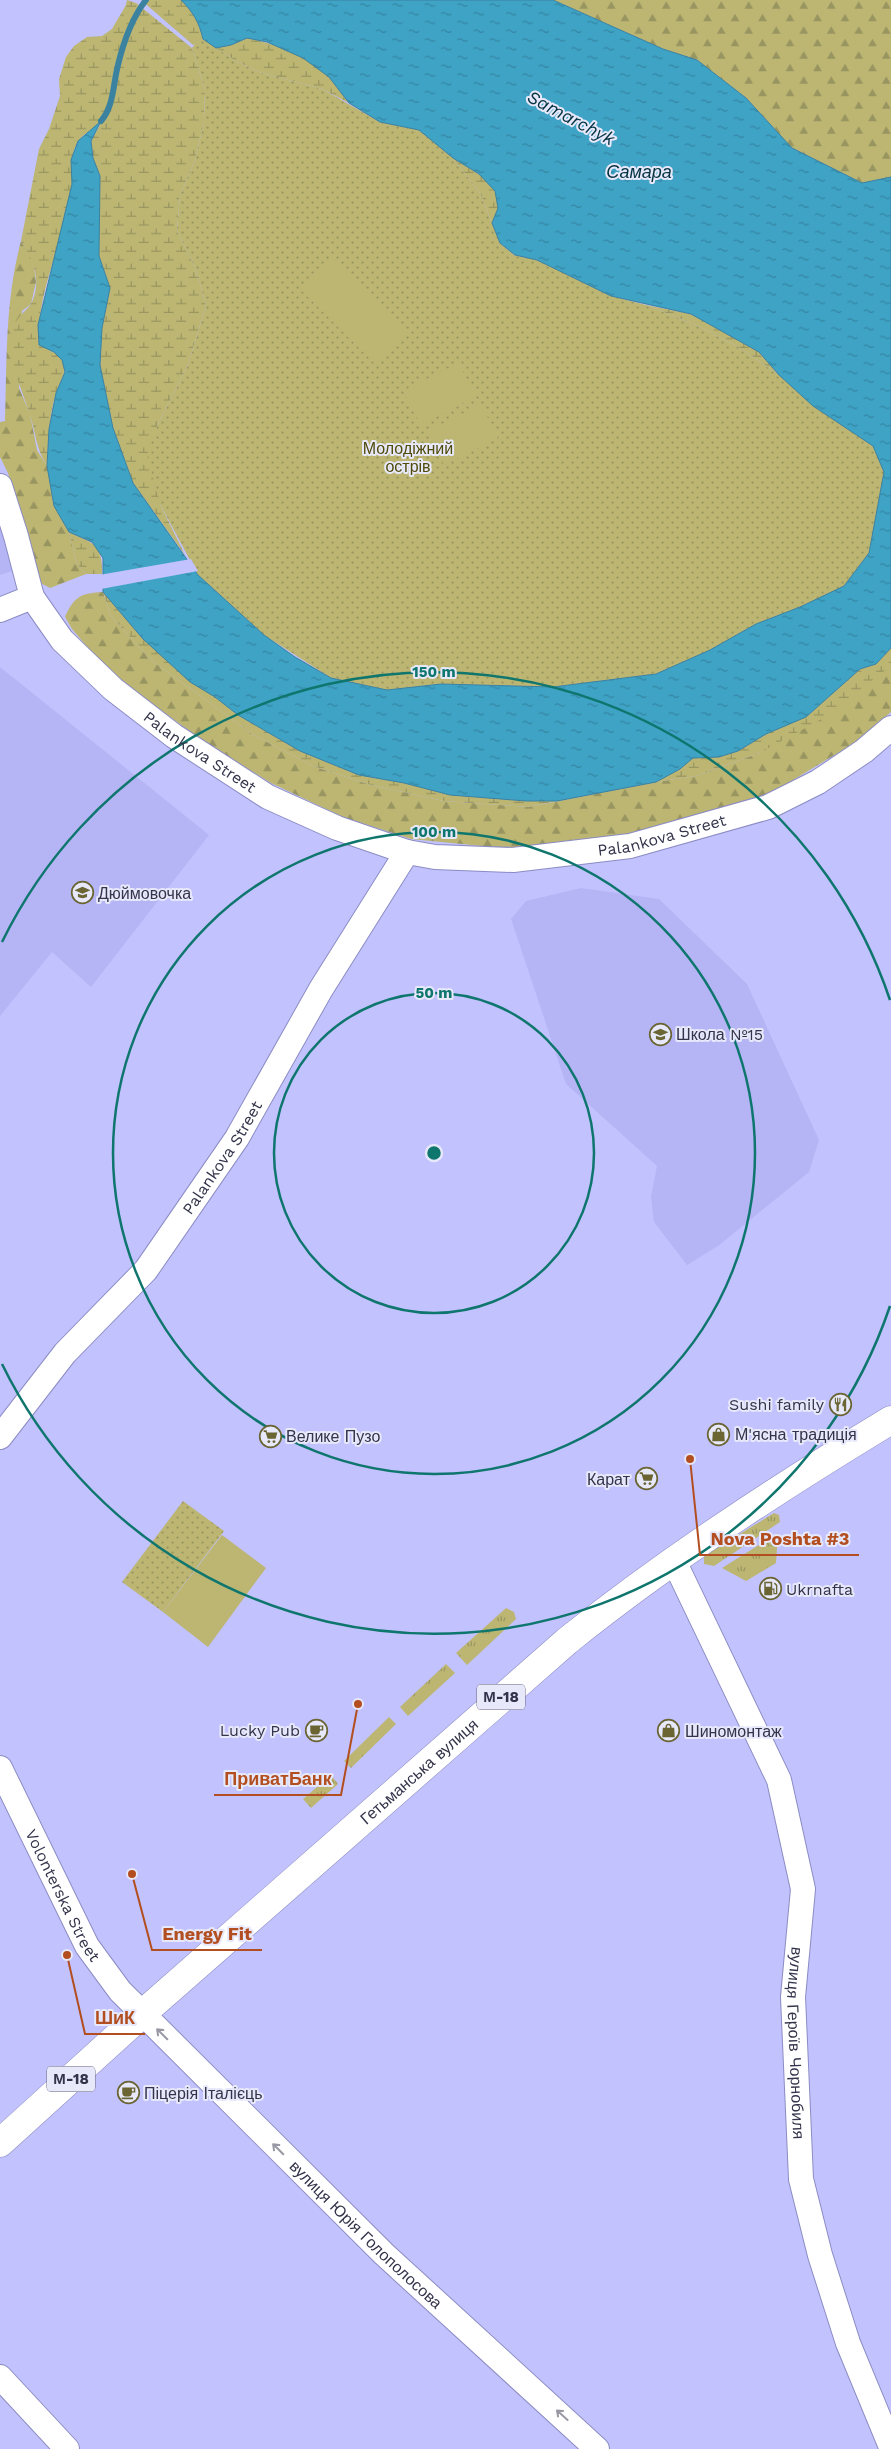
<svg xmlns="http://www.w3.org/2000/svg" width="891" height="2449" font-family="'Work Sans',sans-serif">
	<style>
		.built { fill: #b5b5f6 }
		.grass { fill: url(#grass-tufts) }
		.forest { fill: url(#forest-firs) }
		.wetland { fill: url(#wetland-marsh) }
		.park { fill: url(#park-dots) }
		.garden { fill: #bcb672 }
		.water { fill: url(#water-ripples); stroke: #3b81a0 }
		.pier { fill: #c2c2fe }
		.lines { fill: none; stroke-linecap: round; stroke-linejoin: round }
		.stream { stroke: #3b81a0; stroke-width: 6 }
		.minor-casing { stroke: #8c8cc4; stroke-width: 26 }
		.highway-casing { stroke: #8c8cc4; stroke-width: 29 }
		.minor { stroke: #fff; stroke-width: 24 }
		.highway { stroke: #fff; stroke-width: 28 }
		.oneway { stroke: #9999a5 }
		.ring { fill: none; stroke: #0f766e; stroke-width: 2.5 }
		.labels { text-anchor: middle; stroke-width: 4; stroke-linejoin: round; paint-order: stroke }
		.shield { fill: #e7e8fa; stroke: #696980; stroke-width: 1 }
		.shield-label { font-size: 15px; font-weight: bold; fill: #33334b }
		.park-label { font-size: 16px; fill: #514b0a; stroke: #e7e8fa }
		.street-label { font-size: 16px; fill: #33334b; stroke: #e7e8fa }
		.poi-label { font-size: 16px; fill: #33334b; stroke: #e7e8fa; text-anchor: start }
		.water-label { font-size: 18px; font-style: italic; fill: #033241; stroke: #e7e8fa }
		.centre { fill: #0f766e; stroke: #e7e8fa; stroke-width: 2.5 }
		.ring-label { font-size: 15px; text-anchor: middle; font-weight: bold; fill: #0f766e; stroke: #e7e8fa; stroke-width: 4; stroke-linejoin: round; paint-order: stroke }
		.leader { fill: none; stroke: #b24e1f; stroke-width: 2 }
		.callout-dot { fill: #b24e1f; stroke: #e7e8fa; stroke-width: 2 }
		.callout-label { font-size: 18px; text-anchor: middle; font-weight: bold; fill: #b24e1f; stroke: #e7e8fa; stroke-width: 4; stroke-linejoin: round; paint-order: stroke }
	</style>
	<defs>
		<pattern id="grass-tufts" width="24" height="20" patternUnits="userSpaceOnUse" patternTransform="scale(1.25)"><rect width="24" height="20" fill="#bcb672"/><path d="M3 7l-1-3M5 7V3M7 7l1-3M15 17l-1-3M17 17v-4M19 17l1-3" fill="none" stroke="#999560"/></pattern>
		<pattern id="forest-firs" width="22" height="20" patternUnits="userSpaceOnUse" patternTransform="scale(1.25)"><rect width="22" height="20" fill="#bcb672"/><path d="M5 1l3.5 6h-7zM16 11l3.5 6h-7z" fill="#999560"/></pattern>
		<pattern id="wetland-marsh" width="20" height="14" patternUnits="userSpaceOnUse" patternTransform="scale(1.25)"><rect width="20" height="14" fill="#bcb672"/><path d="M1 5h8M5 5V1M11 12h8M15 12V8" fill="none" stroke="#999560"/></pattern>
		<pattern id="park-dots" width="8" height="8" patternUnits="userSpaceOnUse" patternTransform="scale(1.25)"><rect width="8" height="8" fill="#bcb672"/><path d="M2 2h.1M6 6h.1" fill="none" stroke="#999560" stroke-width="1.8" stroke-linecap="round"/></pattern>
		<pattern id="water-ripples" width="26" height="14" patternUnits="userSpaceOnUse" patternTransform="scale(1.25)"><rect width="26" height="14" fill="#3ea3c5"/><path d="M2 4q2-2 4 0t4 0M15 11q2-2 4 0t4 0" fill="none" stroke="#3585a2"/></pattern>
	</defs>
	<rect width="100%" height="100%" fill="#c2c2fe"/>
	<g class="built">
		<polygon points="0,505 18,569 0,575"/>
		<polygon points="0,667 209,835 91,987 52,952 0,1016"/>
		<polygon points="581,888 659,899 747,984 819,1140 809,1172 718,1246 687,1265 654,1222 651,1197 657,1166 566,1084 511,919 526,901"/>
	</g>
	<g class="grass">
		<polygon points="774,1513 779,1515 780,1522 714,1566 704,1564 704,1556"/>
		<polygon points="778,1533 776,1563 746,1581 722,1568"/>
		<polygon points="506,1608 514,1612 516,1619 467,1665 456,1653"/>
		<polygon points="446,1664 455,1673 408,1716 400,1707"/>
		<polygon points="389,1717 396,1724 351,1768 344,1761"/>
		<polygon points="331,1775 338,1784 311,1808 303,1799"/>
	</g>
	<g class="forest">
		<polygon points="553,0 891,0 891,177 862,183 792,148 746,98 697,60 663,49"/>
		<path d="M 21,241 L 33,260 L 36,282 L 31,304 L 22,311 L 19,388 L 30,414 L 37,450 L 47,466 L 54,506 L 69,532 L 77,564 L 86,574 L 50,588 L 35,580 L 23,523 L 8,473 L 0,457 L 0,422 L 5,421 C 7,359 5,301 21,241 Z"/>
		<path d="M 103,592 L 111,616 L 150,659 L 252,734 L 313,766 L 371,785 L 444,801 L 528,807 L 656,782 L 696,776 L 759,753 L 891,666 L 891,712 L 856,742 L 765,797 L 628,834 L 512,849 L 411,839 L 343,817 L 271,783 L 205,742 L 131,689 L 99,661 L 72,629 L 65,617 C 74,596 82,593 103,592 Z"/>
	</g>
	<g class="wetland">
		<path d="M 127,0 L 136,3 L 192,48 L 205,90 L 204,122 L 195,160 L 180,195 L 177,231 L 195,267 L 206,305 L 188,365 L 157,426 L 160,504 L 185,555 L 133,483 L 113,428 L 100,365 L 102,328 L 110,288 L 99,256 L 100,176 L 93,158 L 91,141 L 101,123 C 94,128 81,135 77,143 C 70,156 73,169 72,184 C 68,239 34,290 40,345 C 47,349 58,353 62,360 C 69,371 59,383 56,393 C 49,417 48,441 47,466 C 35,446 36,432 29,412 C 20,385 6,356 14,326 C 18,315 28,310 32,302 C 42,280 33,260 21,241 L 39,149 L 49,129 L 60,96 L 59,79 L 66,57 L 74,46 L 87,37 L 102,36 L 112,29 L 126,5 Z"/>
		<path d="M 141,0 L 181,0 C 193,12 199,22 203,39 L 193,45 Z"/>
		<path d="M 247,38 C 276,44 309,56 330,78 C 337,85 342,95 349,103 L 322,89 L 262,73 L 237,62 L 216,48 L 231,45 Z"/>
		<path d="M 453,158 C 470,169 501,183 498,208 C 497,213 494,219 492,223 L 480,193 Z"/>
		<polygon points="646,305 691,314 759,352 779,375 740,348 696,325"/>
		<path d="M 69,532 C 93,543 103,544 102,574 L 86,574 L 77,564 Z"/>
		<polygon points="103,592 143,639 162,655 238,715 300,751 359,775 404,783 450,795 526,801 557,801 528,807 444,801 371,785 313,766 252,734 150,659 111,616"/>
		<polygon points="891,648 891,666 820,720 759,753 696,776 656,782 680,769 693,758 719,756 738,751 766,734 806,717 860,669 876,664"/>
	</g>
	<g class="park">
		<polygon points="203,39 237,62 262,73 322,89 380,122 419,130 453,158 480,193 500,243 514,255 537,260 611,296 646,305 696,325 740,348 779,375 813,405 873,446 884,472 869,553 844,586 800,607 756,624 710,650 656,674 553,687 441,684 387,690 331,678 264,635 198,575 160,504 147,455 157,426 188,365 206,305 195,267 177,231 180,195 195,160 204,122 205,90 192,48 197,41"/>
		<polygon points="183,1501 224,1531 163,1612 122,1582"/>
	</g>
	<g class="garden">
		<polygon points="332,259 407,335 376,365 302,291"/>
		<polygon points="458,363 476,396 421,425 403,391"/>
		<polygon points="481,404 498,438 444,465 426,432"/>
		<polygon points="222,1535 266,1568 208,1647 163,1612"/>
	</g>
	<path class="water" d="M 181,0 L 553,0 L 663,49 L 697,60 L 746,98 L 792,148 L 862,183 L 891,177 L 891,648 L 876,664 L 860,669 L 806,717 L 766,734 L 738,751 L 719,757 L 693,758 L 680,769 L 656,782 L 557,801 L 526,801 L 450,795 L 404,783 L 359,775 L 300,751 L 238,715 L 215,697 L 190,682 L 143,639 L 103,592 L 103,558 L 92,542 L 69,532 L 54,506 L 47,466 L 49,429 L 56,393 L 65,372 L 62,360 L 54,352 L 39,345 L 38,325 L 72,184 L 71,160 L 78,141 L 101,121 L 91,141 L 93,158 L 100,176 L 99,256 L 110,288 L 102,328 L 100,365 L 113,428 L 133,483 L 198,575 L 264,635 L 295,657 L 331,678 L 387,690 L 441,684 L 553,687 L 656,674 L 710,650 L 756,624 L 800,607 L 844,586 L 869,553 L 884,472 L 873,446 L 813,406 L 779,375 L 759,352 L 691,314 L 611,296 L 537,260 L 515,255 L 500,243 L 492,223 L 498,208 L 495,191 L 479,174 L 453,158 L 419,130 L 380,122 L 349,103 L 329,77 L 303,58 L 267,42 L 247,38 L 231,45 L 216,48 L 203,39 C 199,22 193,12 181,0 Z"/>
	<polygon class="pier" points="191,559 198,571 101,589 99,575"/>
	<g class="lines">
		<path class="stream" d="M 101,121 C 114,106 113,84 118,65 C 123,44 132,18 146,0"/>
		<defs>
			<g id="minor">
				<path id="s1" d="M 0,486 L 16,536 L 32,597 L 62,640 L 113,689 L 174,736 L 268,797 L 337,828 L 407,852 L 435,857 L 513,860 L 630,846 L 768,807 L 818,782 L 864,751 L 891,728"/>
				<polyline points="0,610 32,597"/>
				<path id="s2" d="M 0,1437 L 65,1353 L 146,1270 L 237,1138 L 321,989 L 407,852"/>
				<path id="s3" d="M 674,1561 L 779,1780 L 803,1889 L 793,1997 L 801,2179 L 820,2255 L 848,2343 L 891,2447"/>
				<path id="s4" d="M 0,1768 L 87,1946 L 120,1991 L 384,2254 L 597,2449"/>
				<polyline points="0,2377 67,2449"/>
			</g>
			<g id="highway">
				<path id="s5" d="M 0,2143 L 142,2014 L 567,1641 C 669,1559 779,1488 891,1420"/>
			</g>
		</defs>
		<use href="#minor" class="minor-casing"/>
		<use href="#highway" class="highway-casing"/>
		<use href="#minor" class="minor"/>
		<use href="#highway" class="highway"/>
	</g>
	<defs><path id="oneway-shaft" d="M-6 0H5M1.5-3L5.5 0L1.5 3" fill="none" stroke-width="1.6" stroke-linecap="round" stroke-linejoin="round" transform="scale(1.25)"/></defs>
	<g class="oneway">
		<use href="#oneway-shaft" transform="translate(162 2034) rotate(-135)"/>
		<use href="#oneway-shaft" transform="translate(278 2149) rotate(-135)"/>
		<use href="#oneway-shaft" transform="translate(562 2415) rotate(-138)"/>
	</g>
	<g class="ring">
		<circle cx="434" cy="1153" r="160"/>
		<circle cx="434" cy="1153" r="321"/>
		<path d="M890 1306A481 481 0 0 1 2 1364M2 942A481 481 0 0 1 890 1000"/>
	</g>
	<defs>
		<symbol id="school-ring" viewBox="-11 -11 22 22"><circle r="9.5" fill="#e7e8fa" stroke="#6a6532" stroke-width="1.5"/><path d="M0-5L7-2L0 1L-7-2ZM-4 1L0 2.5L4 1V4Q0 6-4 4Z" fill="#6a6532"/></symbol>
		<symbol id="restaurant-ring" viewBox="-11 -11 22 22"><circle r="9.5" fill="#e7e8fa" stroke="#6a6532" stroke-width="1.5"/><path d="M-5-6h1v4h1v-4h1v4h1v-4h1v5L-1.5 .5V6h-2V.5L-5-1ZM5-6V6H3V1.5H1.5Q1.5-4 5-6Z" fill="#6a6532"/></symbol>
		<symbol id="shop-ring" viewBox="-11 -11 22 22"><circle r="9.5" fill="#e7e8fa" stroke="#6a6532" stroke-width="1.5"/><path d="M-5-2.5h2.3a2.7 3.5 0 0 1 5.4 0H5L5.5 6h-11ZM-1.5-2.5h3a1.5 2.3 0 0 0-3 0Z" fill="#6a6532"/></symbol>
		<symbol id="supermarket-ring" viewBox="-11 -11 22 22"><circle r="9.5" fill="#e7e8fa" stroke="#6a6532" stroke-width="1.5"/><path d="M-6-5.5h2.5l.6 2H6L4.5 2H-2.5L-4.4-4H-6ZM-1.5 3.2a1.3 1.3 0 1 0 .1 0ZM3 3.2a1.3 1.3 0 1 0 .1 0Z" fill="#6a6532"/></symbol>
		<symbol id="fuel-ring" viewBox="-11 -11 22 22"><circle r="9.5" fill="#e7e8fa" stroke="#6a6532" stroke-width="1.5"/><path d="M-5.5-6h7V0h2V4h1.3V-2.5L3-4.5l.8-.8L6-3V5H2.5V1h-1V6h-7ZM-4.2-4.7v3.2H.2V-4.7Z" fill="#6a6532"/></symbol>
		<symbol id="cafe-ring" viewBox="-11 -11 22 22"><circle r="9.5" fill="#e7e8fa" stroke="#6a6532" stroke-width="1.5"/><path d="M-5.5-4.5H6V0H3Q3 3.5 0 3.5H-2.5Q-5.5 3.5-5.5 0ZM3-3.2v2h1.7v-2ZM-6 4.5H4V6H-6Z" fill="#6a6532"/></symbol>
	</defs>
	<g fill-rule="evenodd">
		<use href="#school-ring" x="70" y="880" width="25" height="25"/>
		<use href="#school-ring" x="648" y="1022" width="25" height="25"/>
		<use href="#restaurant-ring" x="828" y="1392" width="25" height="25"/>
		<use href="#shop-ring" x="706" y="1422" width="25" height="25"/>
		<use href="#supermarket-ring" x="258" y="1424" width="25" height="25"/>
		<use href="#supermarket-ring" x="634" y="1466" width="25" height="25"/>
		<use href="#fuel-ring" x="758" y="1576" width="25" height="25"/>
		<use href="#cafe-ring" x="304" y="1718" width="25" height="25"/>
		<use href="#shop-ring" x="656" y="1718" width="25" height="25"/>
		<use href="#cafe-ring" x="116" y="2080" width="25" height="25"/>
	</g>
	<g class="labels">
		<g class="shield">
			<rect x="477" y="1684.5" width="48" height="25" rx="4"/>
			<rect x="47" y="2066.5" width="48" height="25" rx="4"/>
		</g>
		<g class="shield-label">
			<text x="501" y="1702">М-18</text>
			<text x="71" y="2084">М-18</text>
		</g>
		<g class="park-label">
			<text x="408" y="454">Молодіжний<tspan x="408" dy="18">острів</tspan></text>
		</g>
		<g class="street-label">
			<text dy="6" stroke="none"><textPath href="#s1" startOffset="346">Palankova Street</textPath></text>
			<text dy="6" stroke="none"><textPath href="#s1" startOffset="835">Palankova Street</textPath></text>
			<text dy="6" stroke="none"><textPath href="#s2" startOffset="358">Palankova Street</textPath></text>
			<text dy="6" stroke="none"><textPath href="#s5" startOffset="560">Гетьманська вулиця</textPath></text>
			<text dy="6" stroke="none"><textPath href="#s4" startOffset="142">Volonterska Street</textPath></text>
			<text dy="6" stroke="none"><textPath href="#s3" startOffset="509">вулиця Героїв Чорнобиля</textPath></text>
			<text dy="6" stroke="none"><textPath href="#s4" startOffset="600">вулиця Юрія Голополосова</textPath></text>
		</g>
		<g class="poi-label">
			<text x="98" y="899">Дюймовочка</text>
			<text x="676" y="1040">Школа №15</text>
			<text x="824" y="1410" text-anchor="end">Sushi family</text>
			<text x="735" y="1440">М'ясна традиція</text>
			<text x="286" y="1442">Велике Пузо</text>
			<text x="630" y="1485" text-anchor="end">Карат</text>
			<text x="786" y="1595">Ukrnafta</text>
			<text x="300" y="1736" text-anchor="end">Lucky Pub</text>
			<text x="685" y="1737">Шиномонтаж</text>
			<text x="144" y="2099">Піцерія Італієць</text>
		</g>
		<g class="water-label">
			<text transform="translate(571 118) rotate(28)" y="6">Samarchyk</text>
			<text x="639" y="178">Самара</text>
		</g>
	</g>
	<circle cx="434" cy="1153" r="8" class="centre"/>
	<g class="ring-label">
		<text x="434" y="677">150 m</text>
		<text x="434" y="837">100 m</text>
		<text x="434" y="998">50 m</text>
	</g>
	<path class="leader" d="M690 1459L700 1555H859M358 1704L341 1795H214M132 1874L152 1950H262M67 1955L85 2034H145"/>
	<g class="callout-dot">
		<circle cx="690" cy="1459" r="5"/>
		<circle cx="358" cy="1704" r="5"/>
		<circle cx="132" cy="1874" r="5"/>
		<circle cx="67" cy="1955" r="5"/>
	</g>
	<g class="callout-label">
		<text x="780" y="1545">Nova Poshta #3</text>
		<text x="278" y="1785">ПриватБанк</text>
		<text x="207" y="1940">Energy Fit</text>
		<text x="115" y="2024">ШиК</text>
	</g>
</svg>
